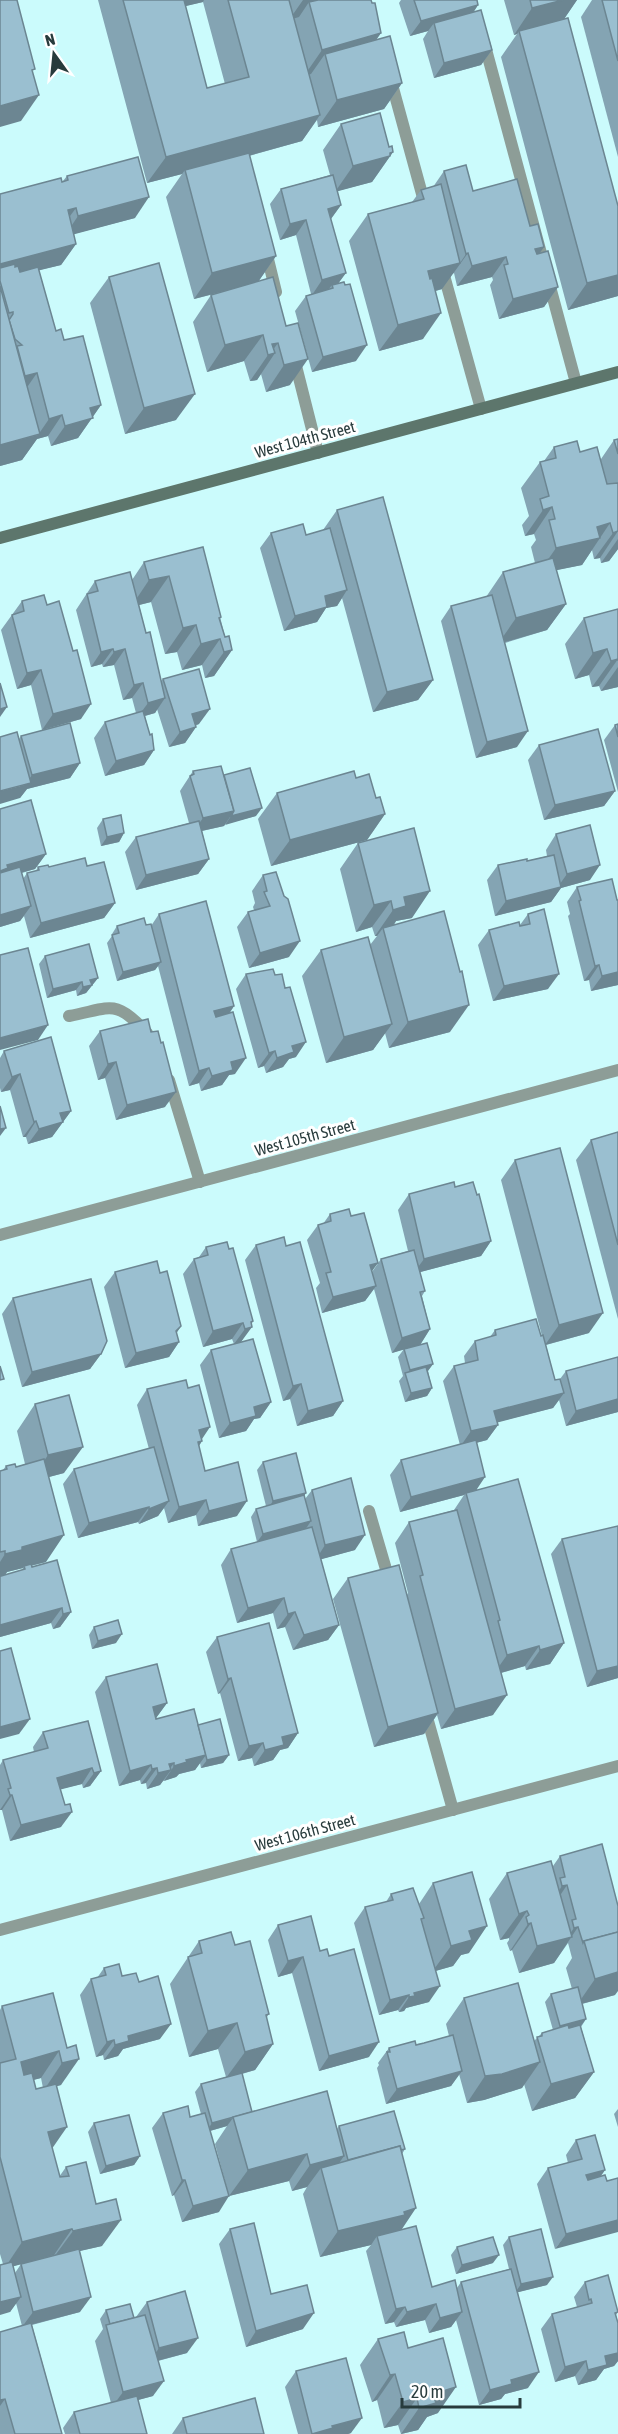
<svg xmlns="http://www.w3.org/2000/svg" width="618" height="2434" font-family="'Asap Condensed',sans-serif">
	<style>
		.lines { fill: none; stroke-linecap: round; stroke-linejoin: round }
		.lane { stroke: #8d9d97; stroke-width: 12 }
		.street { stroke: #8d9d97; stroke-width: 12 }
		.secondary { stroke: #5d766c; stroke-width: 12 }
		.wall { fill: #84a4b3; fill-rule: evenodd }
		.shaded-wall { fill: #6c8692 }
		.building { fill: #9abfd0; stroke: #6c8692; stroke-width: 1.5 }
		.labels { text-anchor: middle; stroke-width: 6; stroke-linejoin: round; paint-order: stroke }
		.street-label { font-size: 16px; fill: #283b3c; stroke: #fff }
	</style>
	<rect width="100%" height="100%" fill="#cbfbfc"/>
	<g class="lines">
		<g class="lane">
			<polyline points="484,42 576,383"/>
			<polyline points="390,77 425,205"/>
			<polyline points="266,251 276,292"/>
			<polyline points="442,268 481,409"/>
			<polyline points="294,358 318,453"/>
			<path d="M 69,1016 C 112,1008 115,998 147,1033"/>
			<polyline points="169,1080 200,1182"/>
			<polyline points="369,1511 390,1583"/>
			<polyline points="425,1710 453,1810"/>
		</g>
		<g class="street">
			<polyline points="0,1235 618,1070"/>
			<polyline points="0,1930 618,1766"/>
		</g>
		<polyline class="secondary" points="0,538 618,372"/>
	</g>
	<g class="wall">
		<path d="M 98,0 L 371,0 L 381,33 L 376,40 L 402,83 L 384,109 L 318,127 L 317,120 L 302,141 L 249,156 L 276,256 L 258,282 L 273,277 L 290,385 L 266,392 L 261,374 L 257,380 L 250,381 L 244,361 L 207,372 L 193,322 L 211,295 L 230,290 L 194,299 L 166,197 L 182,174 L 147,183 ZM 203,2 L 225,84 L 207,88 L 185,6 Z"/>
		<polygon points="401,0 477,0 478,5 473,13 492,50 481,65 434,78 423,39 428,31 410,36 399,3"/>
		<polygon points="504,0 577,0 564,19 618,206 618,296 568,310 501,57 517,34 514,35"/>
		<polygon points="592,0 618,0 618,157 581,17"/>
		<polygon points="341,124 389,147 393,152 372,182 337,191 341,205 331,219 338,283 345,285 356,361 312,372 295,311 306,296 311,294 296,235 280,240 270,204 281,189 330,175 323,150"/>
		<polygon points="444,171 473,191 530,226 539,253 558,287 544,307 499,319 490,285 493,280 492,277 457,286 454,273 452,274 442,289 436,291 423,339 379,351 349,241 368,214 412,202 421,190 433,187"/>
		<polygon points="67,176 135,218 73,234 76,244 61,265 39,270 56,331 64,340 101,405 78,438 51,446 48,436 37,439 22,460 0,466 0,194 63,181"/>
		<polygon points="109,277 176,420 125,434 90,303"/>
		<polygon points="618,439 618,550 618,549 609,561 601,563 600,558 594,559 592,550 582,565 556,570 566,604 547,630 505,643 517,747 476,758 441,621 451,606 486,597 503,572 535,563 531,547 536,540 534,534 525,536 522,525 529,516 521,488 540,462 544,461 554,447 580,452 601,459 614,440"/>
		<polygon points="337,510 433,680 418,700 373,712 342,598 337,606 326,608 317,622 284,631 260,548 271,533 306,535 323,530"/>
		<polygon points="203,547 225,637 232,650 214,676 205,678 202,665 182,670 177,652 165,654 151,602 139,605 146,633 161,681 163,679 199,724 195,726 196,727 185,743 169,747 157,709 155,713 145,716 154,750 144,765 105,776 94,738 105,722 136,713 132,698 123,700 114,665 103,667 102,664 91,667 76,610 95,581 132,580 144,562"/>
		<polygon points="22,601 47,605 81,719 42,730 31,685 17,689 1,630"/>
		<polygon points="618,609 618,687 601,691 599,686 592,687 589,675 575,679 565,644 584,618"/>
		<polygon points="618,724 618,792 604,740 615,725"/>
		<polygon points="21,736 80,763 70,778 27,789 20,798 19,739"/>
		<polygon points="539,745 615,791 604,806 544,820 528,760"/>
		<polygon points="193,771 224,775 256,816 225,824 224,826 202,831 209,859 198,874 136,890 125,852 136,837 189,823 180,791"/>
		<polygon points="356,778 385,814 367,840 271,866 258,819 277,793"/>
		<polygon points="0,809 46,854 35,869 22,873 23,879 27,873 36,871 38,867 87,866 115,903 104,918 30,938 24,916 20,921 0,927"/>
		<polygon points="103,819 124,833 119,842 101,846 97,828"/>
		<polygon points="556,834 590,880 561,888 551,902 495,916 487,880 498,865 527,861 547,856 546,850"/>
		<polygon points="358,843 412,918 396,921 394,925 450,1032 389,1048 385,1033 373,1050 326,1063 302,976 321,950 370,945 377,936 375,936 372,927 356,932 340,869"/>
		<polygon points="263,875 284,896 289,957 249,968 237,927 248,912 254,910 253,907 255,903 252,891"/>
		<polygon points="577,887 618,900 618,985 591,991 589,980 584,981 568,916 570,914 567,902"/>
		<polygon points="159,914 234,1006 229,1014 235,1074 229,1075 222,1085 201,1091 199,1083 189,1086 158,966 155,970 117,981 107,943 112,936 112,934 117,926 151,926"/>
		<polygon points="528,914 548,989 493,1001 478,945 489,930 520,925"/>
		<polygon points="45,956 98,978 86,993 77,996 76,990 47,998 39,964"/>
		<polygon points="246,974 296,1057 289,1059 283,1067 266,1073 264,1066 258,1068 236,989"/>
		<polygon points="100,1031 151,1032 165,1107 116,1120 105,1078 98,1080 89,1046"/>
		<polygon points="4,1051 71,1111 52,1137 28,1144 26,1137 23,1137 10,1090 1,1092 0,1088 0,1058"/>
		<polygon points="618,1132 618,1319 576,1160 591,1140"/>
		<polygon points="515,1160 589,1333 546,1345 555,1380 560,1379 566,1371 618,1357 618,1412 566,1426 559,1400 553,1408 497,1422 498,1425 487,1440 476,1443 477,1490 564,1643 550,1664 526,1670 525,1666 501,1673 493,1715 441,1729 437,1715 424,1734 374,1747 333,1599 348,1578 407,1595 408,1593 395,1543 409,1522 454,1510 464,1495 400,1512 390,1475 401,1460 460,1445 443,1381 454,1366 465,1363 464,1356 475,1341 490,1337 495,1330 542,1336 501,1180"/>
		<polygon points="455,1187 477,1195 491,1241 481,1256 420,1272 425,1291 422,1296 430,1329 420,1345 433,1364 428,1371 432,1388 427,1396 405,1402 399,1381 403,1376 398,1357 404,1349 392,1353 374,1289 365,1301 322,1313 316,1288 320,1283 307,1240 318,1225 323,1224 330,1214 372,1272 381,1259 408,1251 398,1210 409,1194"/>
		<polygon points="256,1245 286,1246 343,1401 333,1416 297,1426 290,1399 283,1401 245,1260"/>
		<polygon points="206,1247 253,1321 241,1342 271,1402 260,1418 254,1419 246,1431 219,1438 200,1365 211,1350 234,1344 232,1339 203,1347 183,1274 194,1259 199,1257"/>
		<polygon points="115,1272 179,1342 169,1357 125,1368 104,1287"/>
		<polygon points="13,1298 101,1354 90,1369 22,1387 2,1314"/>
		<polygon points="147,1389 202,1439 202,1441 199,1446 205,1471 237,1516 198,1526 196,1515 168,1523 164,1508 158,1516 139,1524 138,1522 78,1538 63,1484 74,1469 149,1449 137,1405"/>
		<path d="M 35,1404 L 64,1473 L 49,1477 L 46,1562 L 31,1566 L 71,1612 L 60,1627 L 53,1629 L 51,1623 L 0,1637 L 0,1471 L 3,1470 L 6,1466 L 16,1467 L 25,1464 L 17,1431 ZM 23,1568 L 22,1570 L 5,1575 L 7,1572 Z"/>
		<polygon points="263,1462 306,1493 304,1496 305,1499 312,1490 355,1550 321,1559 339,1625 328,1640 293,1650 285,1627 277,1629 273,1613 237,1623 221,1565 231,1549 257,1542 251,1517 256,1509 266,1506 257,1470"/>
		<polygon points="562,1539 618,1678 587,1687 551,1554"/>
		<polygon points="94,1627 116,1643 92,1649 89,1635"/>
		<polygon points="217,1637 298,1733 288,1748 280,1750 273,1760 254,1766 252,1758 238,1761 220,1693 218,1694 206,1652"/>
		<polygon points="106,1677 167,1703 156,1718 198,1726 229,1755 223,1763 201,1768 200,1763 195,1770 179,1774 176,1777 163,1781 160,1785 147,1789 146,1783 141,1784 140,1780 119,1786 95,1692"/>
		<polygon points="43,1732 101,1771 90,1786 83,1788 82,1784 60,1789 61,1827 10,1841 2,1810 0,1810 0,1765 3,1760 34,1752 33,1747"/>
		<polygon points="560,1856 615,1995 582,2004 586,2019 581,2027 594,2072 575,2098 532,2111 524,2084 522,2088 484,2100 467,2103 459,2074 451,2086 386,2104 377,2068 379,2065 378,2063 389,2048 424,2043 449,2036 446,2024 464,1998 534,2041 542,2033 553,2030 545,2002 551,1994 572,1989 566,1968 572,1958 568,1943 554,1963 519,1973 512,1950 510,1951 507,1943 509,1940 509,1938 500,1940 489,1899 507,1873 553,1866"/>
		<polygon points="433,1883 469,1953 461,1955 453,1966 435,1971 429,2002 406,2008 404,2011 399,2012 398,2010 379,2015 354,1923 365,1907 386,1902 391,1894 419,1904"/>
		<polygon points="278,1925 320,1951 369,2057 319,2071 292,1973 278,1977 268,1940"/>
		<polygon points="199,1941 235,1945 269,2014 266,2018 273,2044 255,2070 242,2074 252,2112 337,2129 339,2126 405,2149 402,2154 402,2230 432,2287 457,2288 461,2282 509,2269 503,2245 509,2237 547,2285 518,2292 528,2388 505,2394 501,2399 479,2405 456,2320 451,2327 429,2333 425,2320 396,2327 394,2322 385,2324 366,2251 371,2245 320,2257 303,2194 307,2187 292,2191 289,2181 229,2196 215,2144 227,2126 210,2131 219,2212 182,2222 174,2195 172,2196 152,2128 163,2113 190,2117 201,2114 195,2092 201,2084 226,2077 218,2049 189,2057 170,1984"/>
		<polygon points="104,1968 122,1976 139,1982 160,2039 123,2049 118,2056 104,2060 103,2055 96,2057 80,1995 91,1979 97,1978"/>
		<path d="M 2,2006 L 67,2048 L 61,2085 L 56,2086 L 52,2149 L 59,2177 L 66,2167 L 102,2246 L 79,2251 L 80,2312 L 32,2325 L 62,2434 L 0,2434 L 0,2332 L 22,2326 L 16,2303 L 10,2312 L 3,2264 L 0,2254 L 0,2010 ZM 41,2078 L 43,2088 L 36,2089 L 33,2080 ZM 21,2264 L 15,2273 L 13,2266 Z"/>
		<polygon points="618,2109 618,2127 614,2114"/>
		<polygon points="94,2123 140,2156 134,2165 100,2174 88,2132"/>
		<polygon points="576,2140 605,2170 601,2176 607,2181 555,2249 537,2184 548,2168 568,2163 566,2155"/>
		<polygon points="230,2229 271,2294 303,2329 246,2347 219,2244"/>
		<polygon points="457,2247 493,2263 456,2274 451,2255"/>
		<polygon points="585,2282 618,2312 616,2315 618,2323 618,2361 614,2366 604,2369 596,2380 578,2385 575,2376 555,2382 541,2329 552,2314 577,2307 574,2297"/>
		<polygon points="147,2302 187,2353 158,2361 153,2396 138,2400 147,2434 65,2434 63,2428 74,2412 111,2403 95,2341 103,2329 100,2319 106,2310 134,2318 136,2317"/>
		<polygon points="378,2339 408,2348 438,2413 427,2417 418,2430 401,2434 398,2425 384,2428 377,2400 372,2402 360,2365"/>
		<polygon points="296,2371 351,2433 348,2434 298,2434 285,2387"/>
		<polygon points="183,2418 264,2434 172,2434"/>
	</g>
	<g class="shaded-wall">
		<polygon points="170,0 204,0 203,2 161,12"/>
		<polygon points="303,0 339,0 309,2 299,17 289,20"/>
		<polygon points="563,0 577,0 562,22 519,31 517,34 514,35 532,8"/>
		<polygon points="478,5 468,20 434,23 428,31 410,36 421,21"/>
		<polygon points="381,33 362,59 325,54 311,74 304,76 322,50"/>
		<polygon points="492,50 481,65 434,78 444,63"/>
		<polygon points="402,83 384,109 318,127 337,100"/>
		<polygon points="39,95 21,121 0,127 0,106"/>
		<polygon points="320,115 302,141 186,173 185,170 182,174 147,183 166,157"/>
		<polygon points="393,152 372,182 335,192 353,166"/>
		<polygon points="149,197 135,218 64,237 78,216"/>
		<polygon points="341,205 330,220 328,209"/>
		<polygon points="76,208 61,228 68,210"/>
		<polygon points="306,220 296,235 280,240 290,224"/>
		<polygon points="76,244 61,265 0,280 0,264"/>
		<polygon points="544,247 530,267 535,249"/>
		<polygon points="468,253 442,289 409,298 428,271 460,263 466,254"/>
		<polygon points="276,256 258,282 194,299 212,273"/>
		<polygon points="506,257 492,277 457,286 472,266"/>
		<polygon points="346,273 335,288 333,288 332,285 328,290 312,295 322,280"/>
		<polygon points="618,275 618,296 568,310 587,283"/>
		<polygon points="558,287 544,307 499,319 513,299"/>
		<polygon points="441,313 423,339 379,351 398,325"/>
		<polygon points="263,335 244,361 207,372 225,345"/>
		<polygon points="278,343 269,355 275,353 257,380 250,381 268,355 272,344"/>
		<polygon points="367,345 356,361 312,372 323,357"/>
		<polygon points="308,359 290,385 266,392 284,365"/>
		<polygon points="37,373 23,393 24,376"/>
		<polygon points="195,394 176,420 125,434 144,408"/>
		<polygon points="101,405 78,438 51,446 65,426 90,408"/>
		<polygon points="62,415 48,436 37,439 22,460 0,466 0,445 38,435 49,419"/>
		<polygon points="552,507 534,534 525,536 543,510"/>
		<polygon points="610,523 582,565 538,574 556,548 597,527"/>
		<polygon points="618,531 600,558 594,559 613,533"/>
		<polygon points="618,539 618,549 609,561 601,563"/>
		<polygon points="169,576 151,602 131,607 149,580"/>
		<polygon points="347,590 337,606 326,608 317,622 284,631 295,616 325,596"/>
		<polygon points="566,604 547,630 498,644 516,618"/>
		<polygon points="221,617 203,643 220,639 202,665 182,670 219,618"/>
		<polygon points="196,625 177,652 165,654 183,628"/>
		<polygon points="113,649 102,664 91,667 101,652"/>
		<polygon points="125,649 114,665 103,667 114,652"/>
		<polygon points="607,649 589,675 575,679 593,653"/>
		<polygon points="232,650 214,676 205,678 224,652"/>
		<polygon points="618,659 599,686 592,687 611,661"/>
		<polygon points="618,667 618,687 601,691"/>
		<polygon points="41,670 31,685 17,689 27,673"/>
		<polygon points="433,680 418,700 373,712 387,692"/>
		<polygon points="143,683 132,698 123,700 134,685"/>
		<polygon points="165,698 155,713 137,718 148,703"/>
		<polygon points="91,704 81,719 42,730 53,714"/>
		<polygon points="7,707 0,717 0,709"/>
		<polygon points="210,709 199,724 181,729 192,714"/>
		<polygon points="196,727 185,743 169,747 180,732"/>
		<polygon points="528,731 517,747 476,758 487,742"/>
		<polygon points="154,750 144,765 105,776 116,761"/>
		<polygon points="80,763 70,778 27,789 20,798 0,804 0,791 25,785 32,775"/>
		<polygon points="615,791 604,806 544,820 555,805"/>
		<polygon points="262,808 256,816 225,825 231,816"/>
		<polygon points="234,811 224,826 192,833 203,818"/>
		<polygon points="385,814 367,840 271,866 290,840"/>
		<polygon points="124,833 119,842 101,846 107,837"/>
		<polygon points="46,854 35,869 1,878 0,880 0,871 7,865"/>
		<polygon points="209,859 198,874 136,890 146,875"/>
		<polygon points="600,865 590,880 561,888 551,902 495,916 506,901 557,888 567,874"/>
		<polygon points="430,891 412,918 396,921 388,933 383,928 377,936 375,936 393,910 404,897"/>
		<polygon points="391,901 372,927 356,932 374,905"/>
		<polygon points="115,903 104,918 30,938 41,923"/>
		<polygon points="31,906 20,921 0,927 0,915"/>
		<polygon points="300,941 289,957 249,968 260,953"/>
		<polygon points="161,962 155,970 117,981 123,972"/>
		<polygon points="599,965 589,980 584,981 595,966"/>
		<polygon points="618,972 618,985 591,991 602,976"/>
		<polygon points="559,974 548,989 493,1001 504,986"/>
		<polygon points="98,978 86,993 77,996 83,987 90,980"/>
		<polygon points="82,982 76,990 47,998 53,989"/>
		<polygon points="469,1005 450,1032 389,1048 408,1022"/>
		<polygon points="234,1006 224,1021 204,1027 214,1011"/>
		<polygon points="392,1024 373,1050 326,1063 344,1037"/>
		<polygon points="48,1025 38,1040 0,1050 0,1038"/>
		<polygon points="306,1042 296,1057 289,1059 283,1067 266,1073 277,1058 292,1046"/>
		<polygon points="275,1051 264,1066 258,1068 269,1053"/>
		<polygon points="246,1058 235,1074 229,1075 222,1085 201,1091 212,1076 231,1062"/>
		<polygon points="116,1062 105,1078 98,1080 108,1064"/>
		<polygon points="209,1068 199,1083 189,1086 199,1071"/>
		<polygon points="20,1074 10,1090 1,1092 12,1077"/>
		<polygon points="176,1092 165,1107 116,1120 127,1105"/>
		<polygon points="71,1111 52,1137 28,1144 39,1129 60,1113"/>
		<polygon points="36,1121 26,1137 23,1137 34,1122"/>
		<polygon points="6,1128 0,1136 0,1129"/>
		<polygon points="491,1241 481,1256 413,1274 424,1259"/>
		<polygon points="378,1263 367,1278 370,1265"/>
		<polygon points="376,1286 365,1301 322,1313 333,1297"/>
		<polygon points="603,1313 589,1333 545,1345 559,1325"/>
		<polygon points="253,1321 249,1327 252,1327 241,1342 234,1344 245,1329 251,1322"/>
		<polygon points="243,1323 232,1339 203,1347 213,1331"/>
		<polygon points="181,1326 171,1342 179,1342 169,1357 125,1368 136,1353 176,1331"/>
		<polygon points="430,1329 420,1345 392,1353 402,1338"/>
		<polygon points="101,1354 90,1369 22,1387 32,1372"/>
		<polygon points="433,1364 427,1372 406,1375 410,1370"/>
		<polygon points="301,1384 290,1399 283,1401 293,1386"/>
		<polygon points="432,1388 427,1396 405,1402 411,1393"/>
		<polygon points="564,1393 553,1408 484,1426 494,1411"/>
		<polygon points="618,1399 618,1412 566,1426 576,1411"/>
		<polygon points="343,1401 333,1416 297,1426 308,1411"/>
		<polygon points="271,1402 260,1418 254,1419 246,1431 219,1438 230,1423 254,1407"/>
		<polygon points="498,1425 487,1440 460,1447 471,1431"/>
		<polygon points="210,1427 200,1442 202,1441 192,1456 199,1430"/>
		<polygon points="83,1447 64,1473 30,1482 48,1455"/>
		<polygon points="485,1477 475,1492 466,1493 464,1495 400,1512 411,1497"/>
		<polygon points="306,1493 300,1501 267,1510 273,1501"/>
		<polygon points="206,1500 196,1515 168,1523 179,1507"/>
		<polygon points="169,1501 158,1516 139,1524 149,1509"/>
		<polygon points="247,1501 237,1516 198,1526 209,1511"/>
		<polygon points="149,1507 138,1522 78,1538 89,1523"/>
		<polygon points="311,1521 305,1530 257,1542 263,1534"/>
		<polygon points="64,1535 46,1562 25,1567 24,1566 23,1568 7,1572 4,1576 0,1577 0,1562 5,1554 22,1547"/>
		<polygon points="365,1535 355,1550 315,1561 325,1545"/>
		<polygon points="284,1598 273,1613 237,1623 248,1608"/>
		<polygon points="62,1608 51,1623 0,1637 0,1625"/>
		<polygon points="71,1612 60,1627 53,1629 63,1614"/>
		<polygon points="295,1612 285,1627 277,1629 288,1614"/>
		<polygon points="339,1625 328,1640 293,1650 304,1635"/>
		<polygon points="122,1634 116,1643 92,1649 98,1641"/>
		<polygon points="564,1643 550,1664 526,1670 540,1650"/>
		<polygon points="539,1646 525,1666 493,1675 507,1655"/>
		<polygon points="618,1666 618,1678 587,1687 597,1671"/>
		<polygon points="231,1678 220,1693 218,1694 228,1679"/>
		<polygon points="507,1695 493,1715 441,1729 455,1709"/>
		<polygon points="167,1703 156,1718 142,1722 153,1707"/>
		<polygon points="438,1713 424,1734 374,1747 388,1727"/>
		<polygon points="30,1719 19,1734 0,1739 0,1727"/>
		<polygon points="298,1733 288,1748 280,1750 273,1760 254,1766 265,1750 282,1737"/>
		<polygon points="263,1743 252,1758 238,1761 249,1746"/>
		<polygon points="206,1755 195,1770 179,1774 176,1777 164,1781 174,1766 186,1760"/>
		<polygon points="229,1755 223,1763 201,1768 207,1760"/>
		<polygon points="174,1763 168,1771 171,1770 160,1785 147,1789 158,1773 169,1764"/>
		<polygon points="151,1765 140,1780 119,1786 130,1771"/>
		<polygon points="92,1768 82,1784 47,1793 57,1778"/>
		<polygon points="157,1768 146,1783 141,1784 152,1769"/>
		<polygon points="101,1771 90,1786 83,1788 94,1773"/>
		<polygon points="10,1795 12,1795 2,1810 0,1810"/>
		<polygon points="72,1812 61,1827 10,1841 21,1825"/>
		<polygon points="567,1885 557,1900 552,1901 562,1886"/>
		<polygon points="527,1911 509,1938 500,1940 519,1914"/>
		<polygon points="531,1923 512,1950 510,1951 528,1924"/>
		<polygon points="487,1926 469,1953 461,1955 453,1966 432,1972 451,1946 469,1931"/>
		<polygon points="578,1927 554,1963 519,1973 537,1946 567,1938 574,1928"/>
		<polygon points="303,1957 292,1973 278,1977 288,1961"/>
		<polygon points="618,1972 618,1991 615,1995 577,2005 595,1979"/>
		<polygon points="440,1986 429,2002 406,2008 404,2011 399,2012 409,1997 414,1993"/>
		<polygon points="409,1995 398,2010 379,2015 390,2000"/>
		<polygon points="586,2019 580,2027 554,2034 560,2026"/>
		<polygon points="237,2023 218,2049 189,2057 208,2031"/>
		<polygon points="171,2024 160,2039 123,2049 118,2056 104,2060 115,2045 128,2036"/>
		<polygon points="114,2040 103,2055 96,2057 107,2042"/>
		<polygon points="379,2042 369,2057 319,2071 329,2056"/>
		<polygon points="273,2044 255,2070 226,2078 245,2052"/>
		<polygon points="59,2051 41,2078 2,2088 21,2062"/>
		<polygon points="79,2059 61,2085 44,2090 62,2063"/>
		<polygon points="540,2062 522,2088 484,2100 467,2103 485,2076"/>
		<polygon points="462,2071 451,2086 386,2104 397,2089"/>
		<polygon points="594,2072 575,2098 532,2111 551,2084"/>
		<polygon points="233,2118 227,2126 206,2132 212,2123"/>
		<polygon points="67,2127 49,2153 48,2132"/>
		<polygon points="307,2154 289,2181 229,2196 248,2170"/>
		<polygon points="140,2156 134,2165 100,2174 106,2166"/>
		<polygon points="344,2156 326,2182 321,2168 307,2187 292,2191 310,2165"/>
		<polygon points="605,2170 594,2185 576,2190 586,2175"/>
		<polygon points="182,2180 185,2180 174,2195 172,2196"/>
		<polygon points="229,2196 219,2212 182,2222 193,2206"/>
		<polygon points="416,2208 398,2235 377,2236 371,2245 320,2257 338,2231"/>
		<polygon points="121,2220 102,2246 54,2257 73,2231"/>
		<polygon points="618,2220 618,2232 555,2249 566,2234"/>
		<polygon points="72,2229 54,2255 4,2269 22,2242"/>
		<polygon points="499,2255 493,2263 456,2274 462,2265"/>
		<polygon points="553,2277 547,2285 515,2293 521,2284"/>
		<polygon points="21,2297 10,2312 0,2315 0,2302"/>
		<polygon points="91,2297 80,2312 22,2327 33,2312"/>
		<polygon points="436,2304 425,2320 396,2327 407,2312"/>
		<polygon points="405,2307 394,2322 385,2324 396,2309"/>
		<polygon points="462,2312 451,2327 429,2333 440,2318"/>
		<polygon points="314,2313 303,2329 246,2347 256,2331"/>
		<polygon points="198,2338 187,2353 149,2363 159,2348"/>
		<polygon points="618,2353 618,2361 614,2366 604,2369 596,2380 578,2385 588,2370 605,2356"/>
		<polygon points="586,2361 575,2376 555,2382 565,2367"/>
		<polygon points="539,2372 528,2388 505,2394 501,2399 479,2405 490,2390 511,2380"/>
		<polygon points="395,2374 377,2400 372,2402 390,2375"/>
		<polygon points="164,2381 153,2396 112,2407 123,2392"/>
		<polygon points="456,2387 438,2413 427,2417 418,2430 401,2434 419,2408 433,2394"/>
		<polygon points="417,2398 398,2425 384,2428 403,2402"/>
		<polygon points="5,2399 0,2406 0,2400"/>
		<polygon points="362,2418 351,2433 348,2434 312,2434 332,2426"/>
	</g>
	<g class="building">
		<polygon points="0,0 17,0 35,69 32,70 39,95 0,106"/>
		<polygon points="123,0 184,0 207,88 249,77 228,0 289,0 320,115 166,157"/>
		<polygon points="318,0 371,0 372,3 375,3 381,33 322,50 309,2"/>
		<polygon points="414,0 477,0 478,5 421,21"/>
		<polygon points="530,0 563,0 532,8"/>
		<polygon points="602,0 618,0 618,61"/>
		<polygon points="481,10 492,50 444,63 434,23"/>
		<polygon points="568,18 618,206 618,275 587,283 519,31"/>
		<polygon points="390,36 402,83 337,100 325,54"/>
		<polygon points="380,113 389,147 392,146 393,152 390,153 390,156 353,166 341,124"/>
		<polygon points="249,153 276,256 212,273 185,170"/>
		<polygon points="138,157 149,197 78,216 76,208 68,210 76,244 0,264 0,194 61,178 62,182 68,180 67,176"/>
		<polygon points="466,165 473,191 517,179 530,226 538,224 544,247 535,249 537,254 548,251 558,287 513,299 504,265 508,264 506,257 472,266 468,253 466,254 444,171"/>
		<polygon points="333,175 341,205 328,209 346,273 322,280 306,220 290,224 281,189"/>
		<polygon points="441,184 460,263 428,271 430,279 432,278 441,313 398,325 368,214 424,199 421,190"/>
		<polygon points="159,263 195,394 144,408 109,277"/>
		<polygon points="15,264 15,267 18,266 20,272 38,267 56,331 61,329 64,340 83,336 101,405 90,408 93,418 65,426 62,415 49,419 37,373 25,376 17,346 22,345 15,339 9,320 13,314 13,312 9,313 0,281 0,268"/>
		<polygon points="273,277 286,326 298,323 308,359 284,365 278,343 272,344 275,353 268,355 263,335 225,345 211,295"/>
		<polygon points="344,282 345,285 350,284 367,345 323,357 306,296 333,288 332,285"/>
		<polygon points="0,286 40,434 0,445"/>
		<polygon points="618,439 618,454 614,440"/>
		<polygon points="577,441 580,452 597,447 607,484 618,483 618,531 613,533 610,523 597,527 600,538 556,548 549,520 555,519 552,507 543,510 540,499 549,496 540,462 556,458 554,447"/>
		<polygon points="383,497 433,680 387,692 337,510"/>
		<polygon points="303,524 306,535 330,528 347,590 325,596 327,607 295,616 271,533"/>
		<polygon points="203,547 221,617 219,618 225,637 229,636 232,650 224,652 220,639 201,644 196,625 183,628 169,576 149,580 144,562"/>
		<polygon points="553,558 566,604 516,618 503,572"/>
		<polygon points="130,572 146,633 150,632 165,698 148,703 143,683 134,685 125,649 114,652 113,649 101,652 87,594 98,591 95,581"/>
		<polygon points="44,595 47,605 59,601 73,651 77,650 91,704 53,714 41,670 27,673 12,615 24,611 22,601"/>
		<polygon points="492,595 528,731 487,742 451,606"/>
		<polygon points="618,609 618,661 618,659 611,661 607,649 593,653 584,618"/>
		<polygon points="199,669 210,709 192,714 196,727 180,732 163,679"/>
		<polygon points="0,683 7,707 0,709"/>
		<polygon points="143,711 150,735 152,734 154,750 116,761 105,722"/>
		<polygon points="70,723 80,763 32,775 21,736"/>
		<polygon points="618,724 618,737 615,725"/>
		<polygon points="598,729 615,791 555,805 539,745"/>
		<polygon points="17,732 31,783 0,791 0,737"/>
		<polygon points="221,766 234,811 203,818 190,776 194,774 193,771"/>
		<polygon points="250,768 262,808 231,816 234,811 224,775"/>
		<polygon points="354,771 356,778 369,774 376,798 380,797 385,814 290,840 277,793"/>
		<polygon points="31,800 46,854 7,865 8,868 0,871 0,809"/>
		<polygon points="121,815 124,833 107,837 103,819"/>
		<polygon points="199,821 209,859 146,875 136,837"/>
		<polygon points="590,825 600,865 567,874 556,834"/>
		<polygon points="414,828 430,891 404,897 406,906 393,910 391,901 374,905 358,843"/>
		<polygon points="554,855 561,887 506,901 498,865 527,859 527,861"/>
		<polygon points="85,858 87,866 104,862 115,903 41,923 27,873 39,870 38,867 48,865 49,867"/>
		<polygon points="20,867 31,906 0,915 0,873"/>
		<polygon points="276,872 284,896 288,899 300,941 260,953 248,912 270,906 264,892 267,891 263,875"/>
		<polygon points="612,879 617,900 618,900 618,972 602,976 599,965 595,966 579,901 581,900 577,887"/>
		<polygon points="206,901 234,1006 214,1011 216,1017 233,1012 246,1058 231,1062 233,1070 212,1076 209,1068 199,1071 159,914"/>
		<polygon points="544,909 559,974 504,986 489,930 519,922 520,926 530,924 528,914"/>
		<polygon points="444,911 460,972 462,971 469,1005 408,1022 383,928"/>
		<polygon points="144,918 146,925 151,924 161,962 123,972 112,935 119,933 117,926"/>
		<polygon points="368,937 392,1024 344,1037 321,950"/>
		<polygon points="89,944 98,978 90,980 92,985 83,987 82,982 53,989 45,956"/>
		<polygon points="28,948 48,1025 0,1038 0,955"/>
		<polygon points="273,969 275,975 282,974 285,988 290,987 306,1042 292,1046 294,1052 277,1058 275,1051 269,1053 246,974"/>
		<polygon points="148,1019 151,1032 158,1031 161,1043 163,1042 176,1092 127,1105 116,1062 108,1064 100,1031"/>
		<polygon points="51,1037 71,1111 60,1113 63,1122 39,1129 36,1121 34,1122 20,1074 12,1077 4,1051"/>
		<polygon points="0,1106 6,1128 0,1129"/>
		<polygon points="618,1132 618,1245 591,1140"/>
		<polygon points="560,1148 603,1313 559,1325 515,1160"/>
		<polygon points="454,1182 455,1187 473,1182 477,1195 479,1194 491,1241 424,1259 409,1194"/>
		<polygon points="349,1209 351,1216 364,1213 378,1263 370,1265 376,1286 333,1297 326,1273 331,1272 318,1225 331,1221 330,1214"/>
		<polygon points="284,1237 286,1246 300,1242 343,1401 308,1411 301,1384 293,1386 256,1245"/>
		<polygon points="227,1242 229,1249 233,1248 253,1321 251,1322 252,1327 245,1329 243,1323 213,1331 194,1259 208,1255 206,1247"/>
		<polygon points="414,1250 425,1291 420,1292 430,1329 402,1338 381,1259"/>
		<polygon points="157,1261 160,1273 167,1271 181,1326 176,1331 179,1342 136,1353 115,1272"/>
		<polygon points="91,1279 107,1341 101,1354 32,1372 13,1298"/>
		<polygon points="536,1319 541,1336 543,1335 555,1380 560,1379 564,1393 494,1411 498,1425 471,1431 454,1366 478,1360 475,1341 496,1335 495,1330"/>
		<polygon points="253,1339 271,1402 254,1407 256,1416 230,1423 211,1350"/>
		<polygon points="427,1343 433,1364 410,1370 404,1349"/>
		<polygon points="618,1357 618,1399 576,1411 566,1371"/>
		<polygon points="0,1366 4,1379 0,1380"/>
		<polygon points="426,1367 432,1388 411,1393 405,1373"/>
		<polygon points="186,1380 188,1388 199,1385 210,1427 199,1430 202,1441 198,1442 205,1471 238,1462 247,1501 209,1511 206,1500 179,1507 147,1389"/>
		<polygon points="69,1395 83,1447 48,1455 35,1404"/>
		<polygon points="476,1440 485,1477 411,1497 401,1460"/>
		<polygon points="154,1447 169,1501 149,1509 149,1507 89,1523 74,1469"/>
		<polygon points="296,1453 306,1493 273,1501 263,1462"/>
		<polygon points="44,1459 64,1535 22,1547 22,1550 5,1554 5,1551 0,1552 0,1471 7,1469 6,1466 15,1464 16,1467"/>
		<polygon points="351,1478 365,1535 325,1545 312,1490"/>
		<polygon points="518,1479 564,1643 540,1650 539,1646 507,1655 498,1621 500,1620 466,1493"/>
		<polygon points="304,1495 311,1521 263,1534 256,1509"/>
		<polygon points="457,1510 507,1695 455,1709 420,1576 423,1575 409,1522"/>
		<polygon points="618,1526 618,1666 597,1671 562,1539"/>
		<polygon points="312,1527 339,1625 304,1635 295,1612 288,1614 284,1598 248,1608 231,1549"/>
		<polygon points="57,1560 71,1612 63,1614 62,1608 0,1625 0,1572 1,1576 25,1569 24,1566 31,1564 32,1567"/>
		<polygon points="399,1565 438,1713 388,1727 348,1578"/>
		<polygon points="118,1620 122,1634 98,1641 94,1627"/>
		<polygon points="269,1623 298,1733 282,1737 284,1745 265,1750 263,1743 249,1746 231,1678 228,1679 217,1637"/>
		<polygon points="11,1648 30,1719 0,1727 0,1651"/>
		<polygon points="157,1664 167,1703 153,1707 156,1719 194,1709 206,1755 186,1760 187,1762 174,1766 174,1763 169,1764 171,1770 158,1773 157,1768 152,1769 151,1765 130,1771 106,1677"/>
		<polygon points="220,1719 229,1755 207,1760 198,1725"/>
		<polygon points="88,1721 101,1771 94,1773 92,1768 57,1778 65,1805 70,1804 72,1812 21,1825 12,1795 10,1795 8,1789 11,1788 3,1760 48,1748 43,1732"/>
		<polygon points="602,1844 618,1906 618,1932 584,1941 583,1943 578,1927 574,1928 572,1920 576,1919 567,1885 562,1886 560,1878 565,1877 560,1856"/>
		<polygon points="551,1861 572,1937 537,1946 531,1923 528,1924 526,1917 529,1915 527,1911 519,1914 507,1873"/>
		<polygon points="472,1872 487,1926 469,1931 472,1940 451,1946 433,1883"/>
		<polygon points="413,1888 424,1918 421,1919 440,1986 414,1993 415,1996 409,1997 409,1995 390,2000 365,1907 393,1900 391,1894"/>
		<polygon points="311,1916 320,1951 327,1949 329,1956 354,1949 379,2042 329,2056 303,1957 288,1961 278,1925"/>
		<polygon points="231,1932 235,1945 250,1941 269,2014 266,2015 273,2044 245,2052 237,2023 208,2031 188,1957 202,1953 199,1941"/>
		<polygon points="618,1932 618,1972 595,1979 584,1941"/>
		<polygon points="119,1964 122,1976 136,1973 139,1982 158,1976 171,2024 128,2036 129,2041 115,2045 114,2040 107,2042 91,1979 106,1975 104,1968"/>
		<polygon points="518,1983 540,2062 502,2074 485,2076 464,1998"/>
		<polygon points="578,1987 586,2019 560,2026 551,1994"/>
		<polygon points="53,1993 67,2048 76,2045 79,2059 62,2063 59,2051 21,2062 24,2075 32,2073 36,2089 56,2084 67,2127 48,2132 60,2177 69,2176 66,2167 86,2162 96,2204 116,2199 121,2220 73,2231 72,2229 22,2242 0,2157 0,2063 16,2059 2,2006"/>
		<polygon points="568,2025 569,2028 580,2025 594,2072 551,2084 537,2037 542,2036 542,2033"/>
		<polygon points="453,2035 462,2071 397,2089 387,2052 390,2052 389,2048 415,2041 416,2045 424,2043"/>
		<polygon points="242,2073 252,2112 212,2123 201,2084"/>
		<polygon points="327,2091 344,2156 310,2165 307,2154 248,2170 233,2117"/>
		<polygon points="188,2106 190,2117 205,2113 229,2196 193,2206 185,2180 182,2180 163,2113"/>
		<polygon points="394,2111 405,2149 401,2150 400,2146 348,2160 339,2126"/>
		<polygon points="129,2115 140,2156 106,2166 94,2123"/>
		<polygon points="595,2135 605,2170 586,2175 588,2180 605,2175 607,2181 618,2178 618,2220 566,2234 548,2168 582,2159 576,2140"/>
		<polygon points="400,2146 416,2208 404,2212 405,2215 338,2231 321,2168"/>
		<polygon points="254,2223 271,2294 307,2285 314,2313 256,2331 230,2229"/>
		<polygon points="416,2226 432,2287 455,2280 462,2312 440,2318 436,2304 407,2312 405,2307 396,2309 377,2236"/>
		<polygon points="541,2229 553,2277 521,2284 509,2237"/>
		<polygon points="493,2237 499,2255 462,2265 457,2247"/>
		<polygon points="79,2249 91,2297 33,2312 21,2264"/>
		<polygon points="12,2262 21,2297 0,2302 0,2265"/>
		<polygon points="511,2269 539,2372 511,2380 512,2384 490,2390 461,2282"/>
		<polygon points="608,2275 618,2312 615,2313 618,2323 618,2353 605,2356 607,2365 588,2370 586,2361 565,2367 552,2314 592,2303 591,2299 589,2300 585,2282"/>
		<polygon points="185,2291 198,2338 159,2348 147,2302"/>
		<polygon points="130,2304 134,2318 110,2324 106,2310"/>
		<polygon points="145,2315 164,2381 123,2392 106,2325"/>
		<polygon points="31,2323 62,2434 15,2434 5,2399 0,2400 0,2332"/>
		<polygon points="404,2332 408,2348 443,2338 456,2387 433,2394 436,2403 419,2408 417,2398 403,2402 395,2374 390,2375 378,2339"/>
		<polygon points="346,2358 362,2418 332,2426 333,2428 312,2434 296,2371"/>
		<polygon points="137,2396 147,2434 80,2434 74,2412"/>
		<polygon points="255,2398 264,2434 187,2434 183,2418"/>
	</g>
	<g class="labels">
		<g class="street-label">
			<text transform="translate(305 439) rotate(-15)" y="6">West 104th Street</text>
			<text transform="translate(305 1137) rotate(-15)" y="6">West 105th Street</text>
			<text transform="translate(305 1832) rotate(-15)" y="6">West 106th Street</text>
		</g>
	</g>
	<g transform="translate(54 54) rotate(345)" stroke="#ffffff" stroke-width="4.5" paint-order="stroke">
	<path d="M0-4.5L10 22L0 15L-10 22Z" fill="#283b3c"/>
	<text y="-9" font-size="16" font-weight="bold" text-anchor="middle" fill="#283b3c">N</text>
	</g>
	<path d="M402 2398v9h118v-9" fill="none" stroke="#283b3c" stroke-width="3"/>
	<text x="411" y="2398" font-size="18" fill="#283b3c" stroke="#ffffff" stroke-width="4.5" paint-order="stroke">20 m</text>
</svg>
